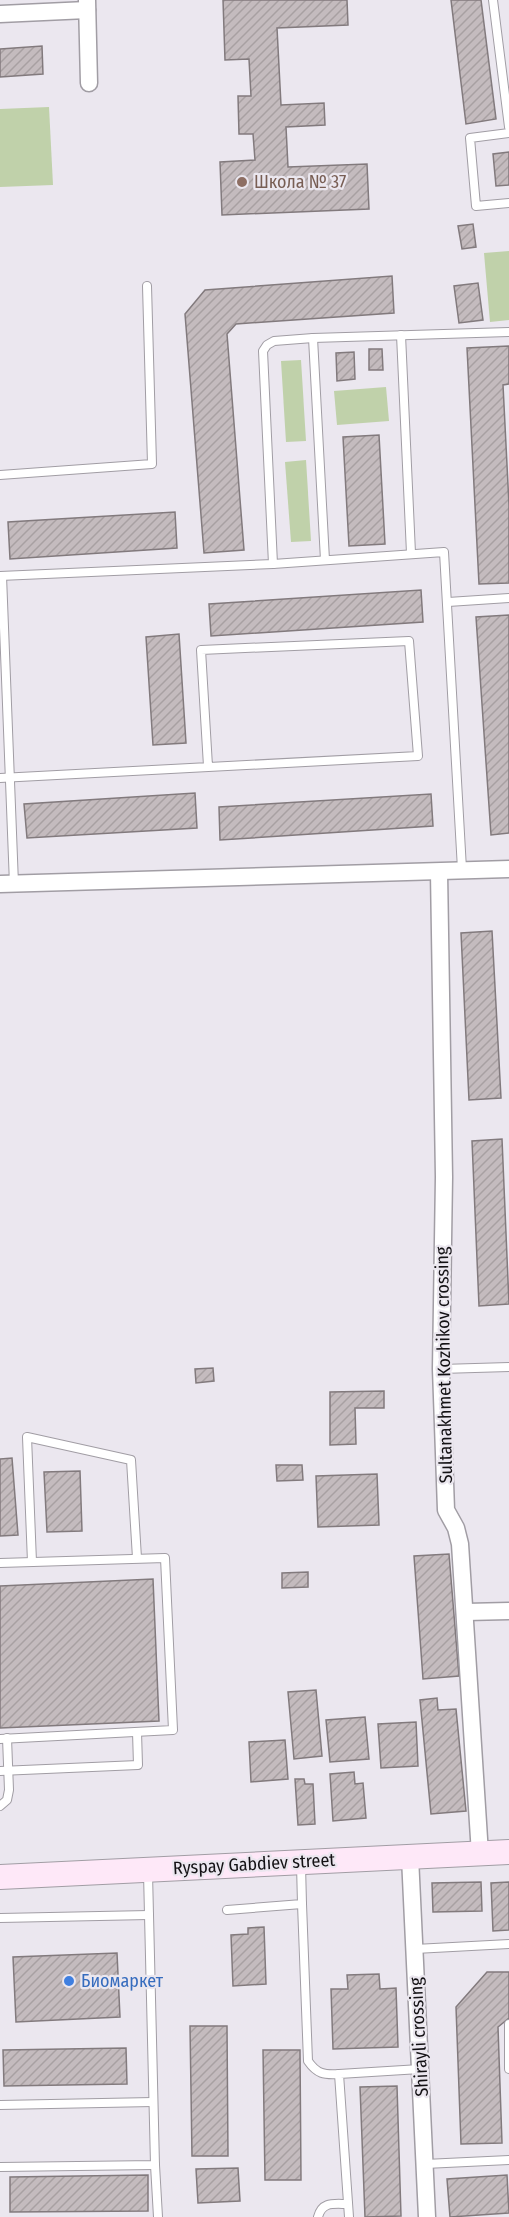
<svg xmlns="http://www.w3.org/2000/svg" width="509" height="2217" font-family="'Fira Sans Condensed',sans-serif">
	<style>
		.green { fill: #c0d1aa }
		.building { fill: url(#building-hatch); stroke: #827a7d; stroke-width: 1.5 }
		.lines { fill: none; stroke-linecap: round; stroke-linejoin: round }
		.lane-casing { stroke: #a19da4; stroke-width: 10 }
		.street-casing { stroke: #a19da4; stroke-width: 19 }
		.secondary-casing { stroke: #a19da4; stroke-width: 26 }
		.lane { stroke: #fff; stroke-width: 8 }
		.street { stroke: #fff; stroke-width: 16 }
		.secondary { stroke: #fee8f8; stroke-width: 24 }
		.education-dot { fill: #8d6e63; stroke: #ebe7ef; stroke-width: 2 }
		.shop-dot { fill: #3f7fe0; stroke: #ebe7ef; stroke-width: 2 }
		.labels { text-anchor: middle; stroke-width: 4.5; stroke-linejoin: round; paint-order: stroke }
		.education-label { font-size: 18px; fill: #785e54; stroke: #ebe7ef; text-anchor: start }
		.street-label { font-size: 18px; fill: #131114; stroke: #ebe7ef }
		.shop-label { font-size: 18px; fill: #366cbe; stroke: #ebe7ef; text-anchor: start }
	</style>
	<defs>
		<pattern id="building-hatch" width="6" height="6" patternUnits="userSpaceOnUse" patternTransform="scale(1.5)"><rect width="6" height="6" fill="#c4bbbe"/><path d="M-1 1l2-2M0 6l6-6M5 7l2-2" fill="none" stroke="#a8a0a2"/></pattern>
	</defs>
	<rect width="100%" height="100%" fill="#ebe7ef"/>
	<g class="green">
		<polygon points="49,107 53,185 0,187 0,109"/>
		<polygon points="509,251 509,320 490,322 484,253"/>
		<polygon points="301,360 306,441 286,442 281,361"/>
		<polygon points="386,387 389,421 337,425 334,391"/>
		<polygon points="306,460 311,541 291,542 285,462"/>
	</g>
	<g class="building">
		<polygon points="223,0 347,0 348,25 277,28 281,105 324,103 325,125 286,127 288,167 367,164 369,209 222,215 220,162 255,160 253,134 239,134 238,96 251,96 249,59 225,60"/>
		<polygon points="451,0 481,0 496,119 466,124"/>
		<polygon points="42,46 43,74 0,77 0,49"/>
		<polygon points="509,152 509,185 496,186 493,154"/>
		<polygon points="473,224 476,247 462,249 458,226"/>
		<polygon points="392,276 394,313 236,324 227,334 244,550 204,553 185,314 205,290"/>
		<polygon points="478,283 483,320 459,323 454,286"/>
		<polygon points="509,346 509,384 503,385 509,505 509,583 479,584 467,348"/>
		<polygon points="369,349 382,349 383,370 369,370"/>
		<polygon points="354,352 355,379 337,381 336,353"/>
		<polygon points="379,435 385,544 349,546 343,437"/>
		<polygon points="175,512 177,548 10,559 8,522"/>
		<polygon points="421,590 423,622 211,636 209,604"/>
		<polygon points="509,615 509,833 491,835 476,617"/>
		<polygon points="179,634 186,743 153,745 146,637"/>
		<polygon points="195,793 197,828 27,838 24,804"/>
		<polygon points="431,794 433,826 220,840 219,807"/>
		<polygon points="492,931 501,1098 469,1100 461,933"/>
		<polygon points="502,1139 509,1304 479,1306 472,1141"/>
		<polygon points="213,1368 214,1381 196,1383 195,1369"/>
		<polygon points="384,1391 384,1408 355,1408 356,1444 330,1445 330,1392"/>
		<polygon points="12,1458 18,1535 0,1536 0,1459"/>
		<polygon points="276,1465 302,1465 303,1480 277,1481"/>
		<polygon points="80,1471 82,1531 47,1532 44,1472"/>
		<polygon points="377,1474 379,1525 318,1527 316,1476"/>
		<polygon points="449,1554 459,1676 423,1679 414,1556"/>
		<polygon points="308,1572 308,1587 282,1588 282,1573"/>
		<polygon points="153,1579 159,1721 0,1728 0,1586"/>
		<polygon points="316,1690 322,1756 294,1759 288,1692"/>
		<polygon points="437,1698 438,1710 456,1709 466,1811 431,1814 420,1700"/>
		<polygon points="365,1717 369,1759 330,1762 326,1720"/>
		<polygon points="416,1722 418,1766 381,1768 378,1724"/>
		<polygon points="285,1740 288,1779 251,1782 249,1742"/>
		<polygon points="354,1772 355,1784 363,1783 366,1818 333,1821 330,1774"/>
		<polygon points="295,1779 304,1779 305,1784 313,1784 315,1824 298,1825"/>
		<polygon points="481,1882 482,1911 433,1912 432,1883"/>
		<polygon points="509,1882 509,1930 493,1931 491,1883"/>
		<polygon points="264,1927 266,1984 233,1986 231,1935 248,1934 248,1928"/>
		<polygon points="117,1953 120,2017 16,2022 13,1957"/>
		<polygon points="487,1972 509,1972 509,2018 498,2027 502,2143 461,2144 456,2007"/>
		<polygon points="379,1974 380,1989 396,1988 398,2047 333,2049 331,1989 348,1989 347,1975"/>
		<polygon points="190,2026 227,2026 228,2156 192,2156"/>
		<polygon points="126,2048 127,2084 4,2086 3,2050"/>
		<polygon points="263,2050 300,2050 301,2180 265,2180"/>
		<polygon points="397,2086 401,2216 365,2217 360,2087"/>
		<polygon points="238,2168 240,2201 198,2203 196,2169"/>
		<polygon points="148,2175 148,2211 10,2212 10,2177"/>
		<polygon points="507,2175 509,2213 450,2217 447,2179"/>
	</g>
	<g class="lines">
		<defs>
			<g id="lane">
				<polyline points="493,0 509,127"/>
				<polyline points="509,133 470,138 476,206 509,203"/>
				<polyline points="401,335 411,553"/>
				<polyline points="313,338 325,560"/>
				<polyline points="0,475 152,464 147,286"/>
				<polyline points="273,564 263,351 267,345 274,341 313,338 509,332"/>
				<polyline points="0,576 273,564 444,552 462,869"/>
				<polyline points="2,576 14,884"/>
				<polyline points="448,602 509,598"/>
				<polyline points="0,778 418,756 409,641 201,650 208,766"/>
				<polyline points="441,1369 509,1367"/>
				<polyline points="32,1562 27,1437 131,1460 137,1558"/>
				<polyline points="0,1563 165,1558 173,1730 0,1739"/>
				<polyline points="0,1771 138,1765 137,1732"/>
				<polyline points="0,1806 7,1800 9,1790 7,1738"/>
				<path d="M 302,1904 L 308,2061 C 317,2074 324,2075 339,2074"/>
				<polyline points="227,1910 302,1904 301,1865"/>
				<polyline points="0,1918 149,1915"/>
				<polyline points="415,1949 509,1944"/>
				<polyline points="509,2024 509,2069"/>
				<polyline points="0,2105 153,2102"/>
				<polyline points="425,2164 509,2160"/>
				<polyline points="155,2165 158,2217"/>
				<polyline points="0,2167 155,2165 148,1873"/>
				<path d="M 318,2217 C 322,2201 334,2204 348,2204"/>
				<polyline points="349,2217 339,2074 420,2069"/>
			</g>
			<g id="street">
				<polyline points="87,0 89,83"/>
				<polyline points="0,14 87,10"/>
				<polyline points="439,872 444,1177 441,1369 446,1510 456,1528 460,1544 480,1854"/>
				<polyline points="0,884 509,869"/>
				<polyline points="466,1612 509,1611"/>
				<polyline points="410,1857 427,2217"/>
			</g>
			<polyline id="secondary" points="0,1877 509,1852"/>
		</defs>
		<use href="#lane" class="lane-casing"/>
		<use href="#street" class="street-casing"/>
		<use href="#secondary" class="secondary-casing"/>
		<use href="#lane" class="lane"/>
		<use href="#street" class="street"/>
		<use href="#secondary" class="secondary"/>
	</g>
	<circle class="education-dot" cx="242" cy="182" r="6"/>
	<circle class="shop-dot" cx="69" cy="1981" r="6"/>
	<g class="labels">
		<g class="education-label">
			<text x="254" y="188">Школа № 37</text>
		</g>
		<g class="street-label">
			<text transform="translate(444 1365) rotate(-91)" y="6">Sultanakhmet Kozhikov crossing</text>
			<text transform="translate(254 1864) rotate(-3)" y="6">Ryspay Gabdiev street</text>
			<text transform="translate(419 2037) rotate(-93)" y="6">Shirayli crossing</text>
		</g>
		<g class="shop-label">
			<text x="81" y="1987">Биомаркет</text>
		</g>
	</g>
</svg>
